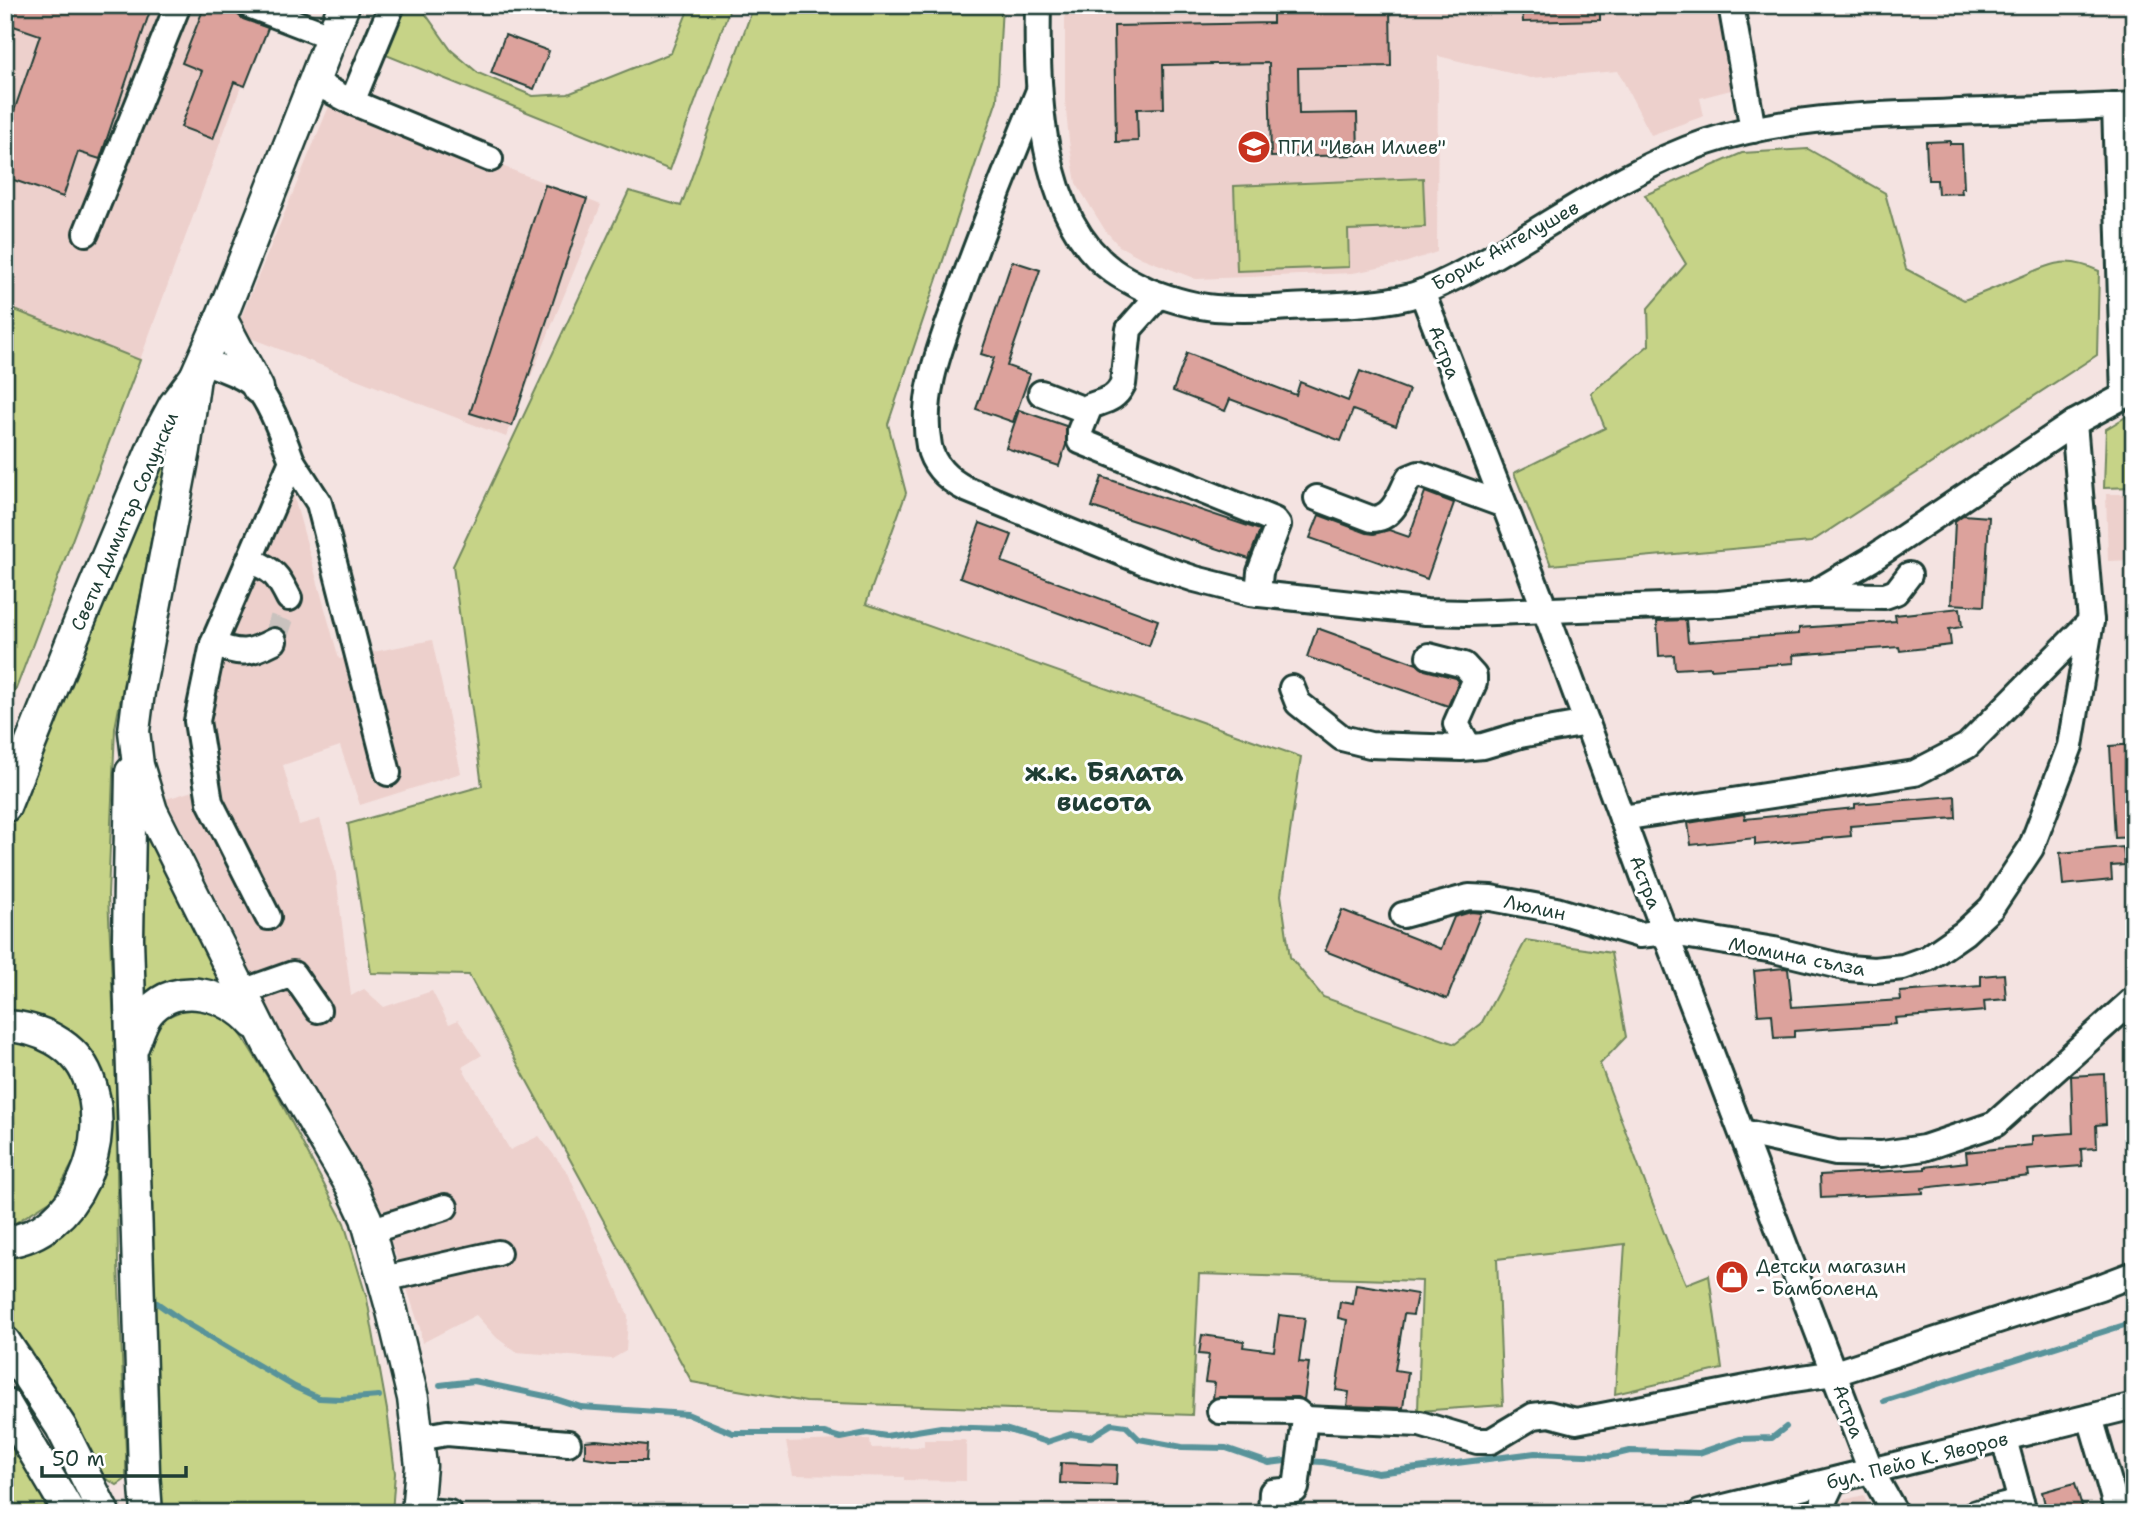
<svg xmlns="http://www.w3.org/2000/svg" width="2139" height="1518" font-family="'Shantell Sans',sans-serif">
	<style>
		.built { fill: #edd0cc }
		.green { fill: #c6d387; stroke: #72885e; stroke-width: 2 }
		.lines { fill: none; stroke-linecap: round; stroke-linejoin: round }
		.stream { stroke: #59939a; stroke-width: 6 }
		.building { fill: #dca29c; stroke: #1f3d34; stroke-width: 2 }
		.minor-tunnel { stroke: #c9c2be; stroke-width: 24; stroke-dasharray: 24 12; stroke-linecap: butt }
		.minor-casing { stroke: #1f3d34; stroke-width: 30 }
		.major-casing { stroke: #1f3d34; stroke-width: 35 }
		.minor { stroke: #fff; stroke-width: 24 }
		.major { stroke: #fff; stroke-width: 30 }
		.labels { text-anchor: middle; stroke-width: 6; stroke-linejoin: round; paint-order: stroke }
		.poi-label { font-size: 19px; fill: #1f3d34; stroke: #fff; text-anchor: start }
		.street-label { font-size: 19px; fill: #1f3d34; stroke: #fff }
		.district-label { font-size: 26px; font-weight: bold; fill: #1f3d34; stroke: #fff }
	</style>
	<rect width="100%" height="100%" fill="#f4e3e1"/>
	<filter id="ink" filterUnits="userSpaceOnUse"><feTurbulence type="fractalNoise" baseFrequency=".0143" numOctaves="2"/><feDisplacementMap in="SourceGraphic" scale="14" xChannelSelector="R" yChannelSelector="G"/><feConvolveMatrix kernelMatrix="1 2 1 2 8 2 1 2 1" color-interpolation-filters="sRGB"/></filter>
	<g filter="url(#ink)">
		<g class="built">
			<polygon points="5,5 271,5 140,360 5,306"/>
			<polygon points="1065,5 1718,5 1731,90 1700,98 1704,116 1651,135 1618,71 1531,78 1438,56 1437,252 1404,263 1353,273 1196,279 1142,258 1119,246 1105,230 1076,183 1069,141 1065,100"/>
			<polygon points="332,99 601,205 506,437 235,332"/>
			<polygon points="292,490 339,659 432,640 461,773 360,805 340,746 283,765 299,825 320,819 335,868 351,996 364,989 384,1007 432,991 449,1024 458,1020 482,1055 462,1067 510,1150 539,1136 568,1173 628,1316 626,1351 612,1359 516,1352 497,1338 476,1315 422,1343 420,1328 381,1211 276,1029 238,943 166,799 223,782 207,707 216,658"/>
			<polygon points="2106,494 2134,494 2134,560 2108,561"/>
			<polygon points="870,1439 871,1448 924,1447 924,1440 966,1440 966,1481 904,1480 904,1477 793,1475 786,1442"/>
			<polygon points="1864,1495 1870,1513 1787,1513"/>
		</g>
		<g class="green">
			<polygon points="404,5 422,5 427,16 451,50 478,73 533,96 568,94 671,53 690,5 731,5 670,170 386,55"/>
			<polygon points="754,5 1002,5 997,100 888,424 906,493 866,604 1301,757 1281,895 1290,957 1323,997 1455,1044 1481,1024 1526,940 1611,953 1626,1037 1600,1064 1669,1246 1686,1284 1709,1275 1722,1369 1615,1394 1625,1244 1497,1259 1503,1405 1418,1411 1422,1281 1199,1274 1192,1415 806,1402 692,1382 469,975 371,973 348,824 482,786 453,566 629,191 681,206"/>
			<path d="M 1808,149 L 1885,193 L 1906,269 L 1964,300 C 1983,293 2002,285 2020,277 C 2051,264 2065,255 2099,271 L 2097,355 L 1811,542 L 1551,565 L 1514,473 L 1605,428 L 1591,393 L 1649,345 L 1648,308 L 1686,264 L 1645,195 L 1742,153 Z"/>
			<polygon points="1423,178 1425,227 1348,230 1349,267 1237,271 1234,186"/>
			<polygon points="5,306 140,360 5,718"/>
			<polygon points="2134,412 2134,487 2104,488 2106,429"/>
			<polygon points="181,419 159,498 115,728 108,895 116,1070 118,1264 126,1452 126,1479 117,1485 105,1478 31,1350 5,1316 5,1247 32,1242 105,1129 55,1024 5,1008 5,831 80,648"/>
			<polygon points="143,819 227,988 139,1000"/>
			<polygon points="186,1009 215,1012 234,1023 270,1081 344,1223 367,1299 387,1410 395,1473 392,1513 162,1513 151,1452 141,1056 160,1020"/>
			<polygon points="5,1034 43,1043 73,1071 82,1110 79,1152 53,1199 15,1223 5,1223"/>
			<polygon points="5,1437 39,1490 48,1513 5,1513"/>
		</g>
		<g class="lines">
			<g class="stream">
				<polyline points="157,1303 181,1320 295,1387 319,1398 340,1399 379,1396"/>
				<polyline points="440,1385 474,1381 550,1397 581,1407 687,1414 733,1433 824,1433 841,1438 867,1433 886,1436 941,1427 1005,1429 1047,1442 1071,1434 1091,1437 1112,1424 1126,1426 1139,1439 1182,1447 1226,1448 1269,1463 1293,1460"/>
				<polyline points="1884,1401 2134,1322"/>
				<polyline points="1304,1461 1323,1462 1378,1473 1535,1453 1609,1456 1630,1451 1699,1453 1740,1439 1772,1438 1786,1427"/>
			</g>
		</g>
		<g class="building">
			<polygon points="10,5 152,5 100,159 78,152 63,197 5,177 5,115 12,117 40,35 5,23"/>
			<polygon points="205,5 234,5 237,14 243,19 268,28 245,86 234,82 213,139 181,127 202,71 182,63"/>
			<polygon points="1522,5 1600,5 1600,20 1523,22"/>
			<polygon points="1390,7 1391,66 1298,68 1299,114 1357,113 1358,155 1271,157 1269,63 1163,65 1164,108 1137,109 1138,141 1116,142 1114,26 1273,23 1273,9"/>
			<polygon points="505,35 549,51 534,89 491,73"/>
			<polygon points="1950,141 1950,144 1962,144 1964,188 1961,188 1962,193 1938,194 1937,180 1928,180 1926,142"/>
			<polygon points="545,185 587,199 512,426 470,413"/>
			<polygon points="1012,261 1040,270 1007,366 1030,374 1013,422 976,409 994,358 981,354"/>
			<polygon points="1187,353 1296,395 1300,382 1348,401 1360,371 1409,390 1396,426 1353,410 1341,441 1230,399 1225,411 1173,391"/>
			<polygon points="1019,410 1066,426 1066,445 1059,466 1006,448"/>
			<polygon points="1102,477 1260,530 1249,559 1092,507"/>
			<polygon points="1425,492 1454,503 1427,579 1310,538 1319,515 1367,533 1374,534 1389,530 1409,537"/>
			<polygon points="1963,515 1989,517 1984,606 1951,604 1955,521"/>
			<polygon points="980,523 1012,535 1002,562 1158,620 1149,646 960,577"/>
			<polygon points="1960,608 1962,627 1949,629 1951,645 1900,651 1899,647 1793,655 1794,663 1711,669 1711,667 1675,669 1674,655 1659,656 1657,621 1686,620 1688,642 1799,634 1799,628 1896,621 1895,615"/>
			<polygon points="1317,628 1417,664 1425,670 1456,678 1459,681 1448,706 1307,657"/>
			<polygon points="2134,744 2134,837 2115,838 2110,746"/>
			<polygon points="1955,796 1956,818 1850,826 1851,836 1755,845 1755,838 1691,845 1688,823 1744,814 1745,819 1855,808 1855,804"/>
			<polygon points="2123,847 2125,865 2111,866 2112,880 2063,885 2060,853"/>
			<polygon points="1342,910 1441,949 1454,917 1471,912 1481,913 1447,999 1325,951"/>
			<polygon points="1785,968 1788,969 1792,1007 1901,1000 1900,992 1981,986 1981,976 2004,974 2006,999 1984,1001 1985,1011 1895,1018 1896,1024 1794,1031 1794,1037 1774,1038 1772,1014 1758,1015 1754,971"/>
			<polygon points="2104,1074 2106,1124 2096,1125 2097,1148 2081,1149 2082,1166 2028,1170 2029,1176 1922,1188 1923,1193 1821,1198 1820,1175 1925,1169 1925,1167 1967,1162 1966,1152 2032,1145 2032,1136 2073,1133 2071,1076"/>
			<polygon points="1356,1284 1417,1294 1413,1315 1404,1314 1395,1370 1408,1372 1403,1408 1347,1406 1349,1392 1336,1390 1347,1320 1338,1318 1340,1302 1353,1304"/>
			<polygon points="1279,1315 1305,1318 1299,1362 1309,1363 1304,1400 1297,1397 1213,1398 1215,1383 1205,1382 1209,1355 1199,1354 1202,1335 1244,1341 1243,1347 1274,1351"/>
			<polygon points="596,1440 647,1445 646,1461 612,1461 585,1457 585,1441"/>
			<polygon points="1061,1463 1117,1465 1116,1485 1060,1483"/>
			<polygon points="2075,1483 2084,1513 2047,1513 2042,1492"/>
		</g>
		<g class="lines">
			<polyline class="minor-tunnel" points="274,641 289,598"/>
			<defs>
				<g id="minor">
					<polyline points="249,5 332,37"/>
					<path d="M 1038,5 C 1036,88 1039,217 1113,271 C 1124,279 1137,285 1149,291 C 1170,299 1193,306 1215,308 C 1240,310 1265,309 1290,307 C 1329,305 1389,306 1425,291 C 1523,249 1605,176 1707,142 C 1782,118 1859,115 1936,113 C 2002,110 2068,109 2134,105"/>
					<polyline points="1731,5 1753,130"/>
					<polyline points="314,82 352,102 490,159"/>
					<path d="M 1038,93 C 1011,159 984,224 960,292 C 943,340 919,394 929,446 C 933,466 949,480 966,489 L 1144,562 L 1195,579 L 1250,593 L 1426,612 L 1467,613 L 1719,604 L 1811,595 L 1870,560 L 2074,423 L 2124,396"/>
					<polyline points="352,102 392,5"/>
					<polyline points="2115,106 2124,396"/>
					<polyline points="86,233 178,5"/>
					<polyline points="1422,292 1545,610 1643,875 1871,1471 1895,1513"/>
					<path d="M 1159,295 L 1129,329 L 1123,384 C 1115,400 1106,400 1090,406 L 1080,431 L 1080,441 L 1274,520 L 1278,525 L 1260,572 L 1258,594"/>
					<path d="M 202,360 C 219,368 243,374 256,387 C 270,400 285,442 292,461 L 213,644 L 197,721 L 210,802 L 268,917"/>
					<polyline points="1041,393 1087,411"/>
					<polyline points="292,461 319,503 388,773"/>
					<path d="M 1317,498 L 1372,519 C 1394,519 1400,494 1409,478 L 1419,474 L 1504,505"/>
					<path d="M 251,561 C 274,570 278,576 289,598"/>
					<polyline points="1811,595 1885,596 1896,592 1909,575"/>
					<path d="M 213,644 C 240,655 249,654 274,641"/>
					<polyline points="1429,656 1464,665 1474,676 1474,683 1456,724 1469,747"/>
					<polyline points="1292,688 1298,703 1342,738 1370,745 1461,748 1483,746 1520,735 1587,723"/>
					<polyline points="1622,818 1915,773 1967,746 2091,621"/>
					<polyline points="1403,915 1469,897 1491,898 1556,910 1640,935 1666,932 1774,950 1848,968 1874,970 1903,967 1928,958 1964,933 1991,908 2031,848 2070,746 2091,621 2074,423"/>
					<polyline points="242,992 293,974 318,1010"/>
					<polyline points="1742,1132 1836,1153 1882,1154 1924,1148 1995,1124 2134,999"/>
					<polyline points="370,1231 445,1207"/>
					<polyline points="384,1279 498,1253"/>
					<polyline points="1220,1411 1297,1412 1305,1419 1420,1424 1477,1441 1491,1441 1533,1416 1549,1414 1576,1421 1788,1380 1835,1373 2100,1287 2134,1274"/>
					<polyline points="2090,1417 2116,1506"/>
					<polyline points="419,1438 447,1433 568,1443"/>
					<polyline points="2004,1439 2024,1513"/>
					<polyline points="417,1510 449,1513"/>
					<polyline points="1271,1513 1272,1492 1295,1490 1296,1488 1305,1419"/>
					<polyline points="1700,1513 2134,1406"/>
					<polyline points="1823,1513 1824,1500 1833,1481"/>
					<polyline points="1976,1513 2021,1502"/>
				</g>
				<g id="major">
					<polyline points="221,318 258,388"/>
					<polyline points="195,377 185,450 139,692 134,731 138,765 152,811 269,1046 351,1186 366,1218 392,1311 413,1398 421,1466 417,1513"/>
					<polyline points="131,772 128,938 144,1472 147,1513"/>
					<polyline points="5,807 81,618 158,435 174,405 195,377 221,318 344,5"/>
					<path d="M 5,1026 C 38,1027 75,1044 88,1077 C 114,1140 78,1234 5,1242"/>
					<path d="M 133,1047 C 138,1035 141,1022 149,1012 C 177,979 229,995 253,1023"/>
					<polyline points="5,1342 61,1427 104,1513"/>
					<polyline points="5,1403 70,1513"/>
				</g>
			</defs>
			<use href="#minor" class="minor-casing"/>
			<use href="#major" class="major-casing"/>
			<use href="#minor" class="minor"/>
			<use href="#major" class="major"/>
		</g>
	</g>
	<defs>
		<symbol id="school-disc" viewBox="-11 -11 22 22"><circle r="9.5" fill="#c8321e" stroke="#fff"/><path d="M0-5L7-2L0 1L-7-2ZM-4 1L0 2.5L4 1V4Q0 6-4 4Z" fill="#fff"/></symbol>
		<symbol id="shop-disc" viewBox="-11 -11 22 22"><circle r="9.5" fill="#c8321e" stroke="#fff"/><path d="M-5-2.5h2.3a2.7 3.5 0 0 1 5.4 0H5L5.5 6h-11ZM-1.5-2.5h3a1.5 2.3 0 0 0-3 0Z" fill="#fff"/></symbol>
	</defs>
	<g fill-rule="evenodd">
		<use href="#school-disc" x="1235" y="128" width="38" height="38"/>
		<use href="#shop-disc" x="1713" y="1258" width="38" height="38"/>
	</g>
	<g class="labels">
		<g class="poi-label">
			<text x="1278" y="154">ПГИ "Иван Илиев"</text>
			<text x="1756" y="1273">Детски магазин<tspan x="1756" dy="22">- Бамболенд</tspan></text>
		</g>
		<g class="street-label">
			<text transform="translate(1505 245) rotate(-29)" y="7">Борис Ангелушев</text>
			<text transform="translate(1445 352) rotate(69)" y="7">Астра</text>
			<text transform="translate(124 521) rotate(-66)" y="7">Свети Димитър Солунски</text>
			<text transform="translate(1646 882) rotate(69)" y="7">Астра</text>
			<text transform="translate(1535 907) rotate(12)" y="7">Люлин</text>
			<text transform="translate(1797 956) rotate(11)" y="7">Момина сълза</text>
			<text transform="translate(1849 1411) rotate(70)" y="7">Астра</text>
			<text transform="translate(1917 1460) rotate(-14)" y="7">бул. Пейо К. Яворов</text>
		</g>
		<g class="district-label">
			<text x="1104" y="781">ж.к. Бялата<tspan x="1104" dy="30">висота</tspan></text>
		</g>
	</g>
	<rect width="2139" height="1518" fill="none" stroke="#fff" stroke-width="28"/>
	<rect x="14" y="14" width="2111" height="1490" fill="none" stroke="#1f3d34" stroke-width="2.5" filter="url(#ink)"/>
	<path d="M42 1466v10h144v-10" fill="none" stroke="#1f3d34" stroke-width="3.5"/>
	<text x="52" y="1466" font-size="21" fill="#1f3d34" stroke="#ffffff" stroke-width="5" paint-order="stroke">50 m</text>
</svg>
